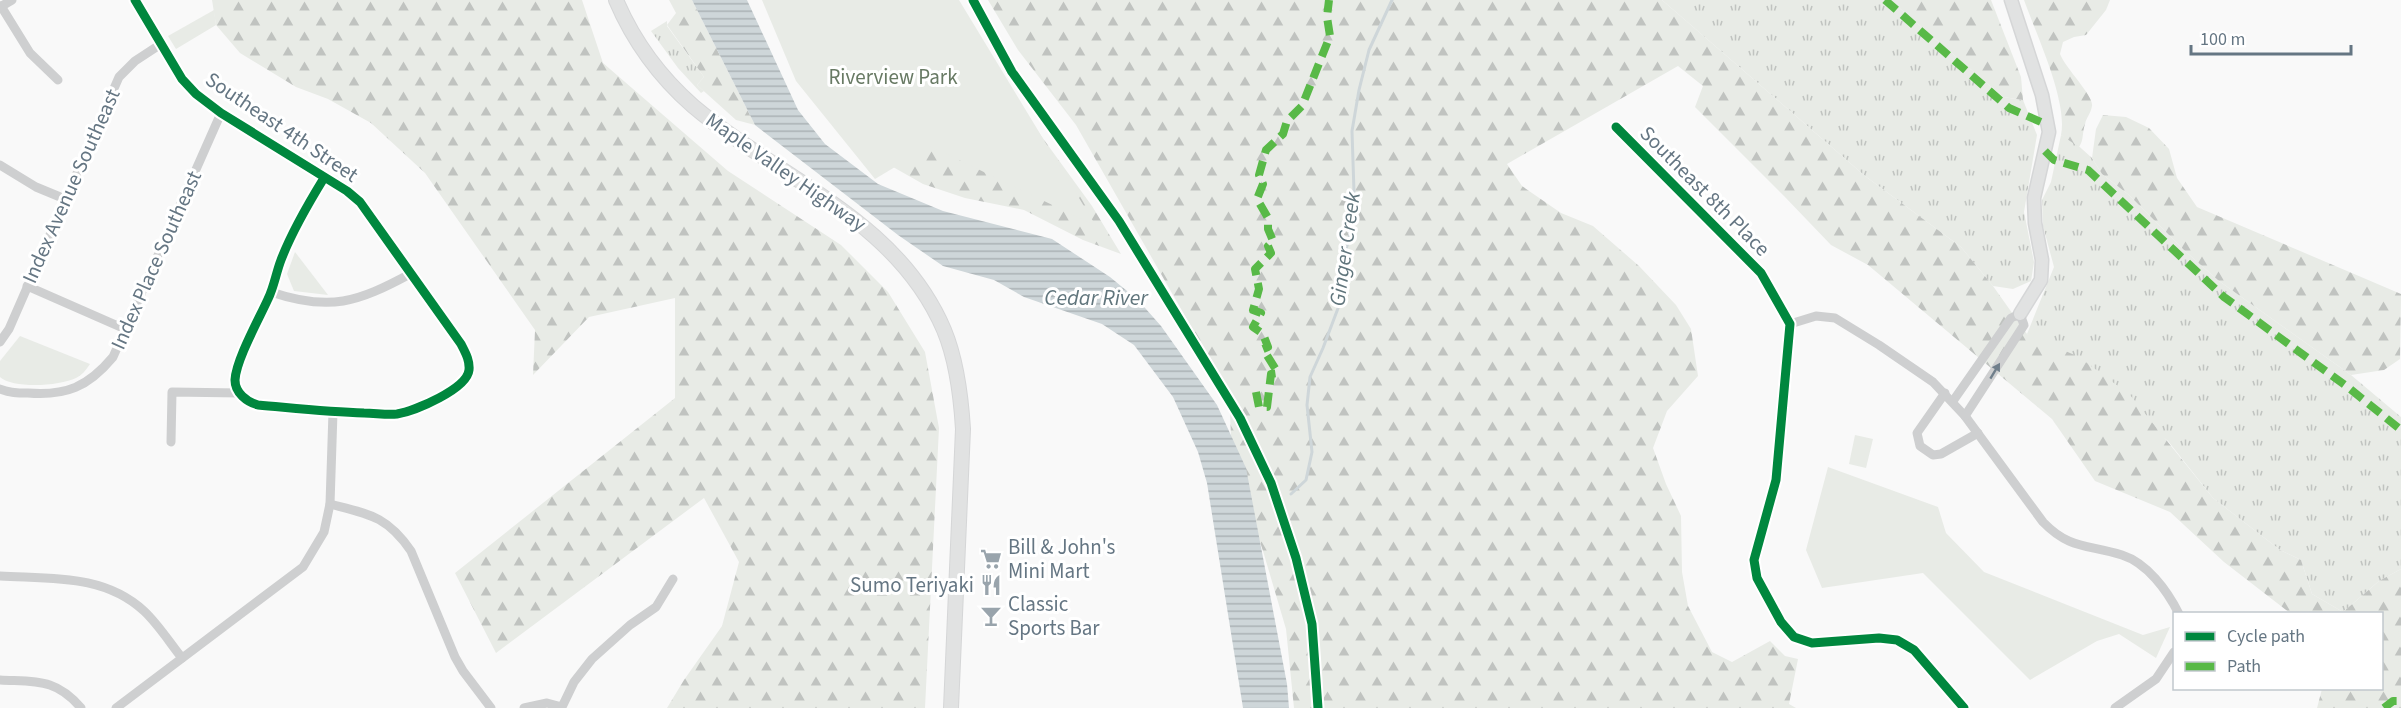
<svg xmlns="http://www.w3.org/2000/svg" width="2401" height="708" font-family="'Source Sans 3',sans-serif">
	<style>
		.grass { fill: url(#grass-tufts) }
		.forest { fill: url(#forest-firs) }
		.park { fill: #e8ebe6 }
		.water { fill: url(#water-rules) }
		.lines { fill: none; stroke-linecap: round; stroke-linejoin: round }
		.stream { stroke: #ced6d9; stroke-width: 3 }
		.secondary-casing { stroke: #d5d6d7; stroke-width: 15 }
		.primary-casing { stroke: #d5d6d7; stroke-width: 16 }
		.street { stroke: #cecfd0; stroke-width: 9 }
		.secondary { stroke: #e1e2e2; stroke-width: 12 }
		.primary { stroke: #e1e2e2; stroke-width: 14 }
		.quiet { stroke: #58b947; stroke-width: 8; stroke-dasharray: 15 8; stroke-linecap: butt }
		.cycleway-casing { stroke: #fff; stroke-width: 13 }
		.cycleway { stroke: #00873e; stroke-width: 9 }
		.oneway { fill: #707f8b }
		.labels { text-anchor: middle; stroke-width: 6; stroke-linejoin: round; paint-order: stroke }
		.park-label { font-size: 21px; fill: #687a64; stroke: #fff }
		.street-label { font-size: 21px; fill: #657683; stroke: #fff }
		.poi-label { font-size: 21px; fill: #657683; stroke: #fff; text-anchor: start }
		.water-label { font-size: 22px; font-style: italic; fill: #60757c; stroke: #fff }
	</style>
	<defs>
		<pattern id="grass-tufts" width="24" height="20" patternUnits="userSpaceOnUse" patternTransform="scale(1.5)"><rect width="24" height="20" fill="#e8ebe6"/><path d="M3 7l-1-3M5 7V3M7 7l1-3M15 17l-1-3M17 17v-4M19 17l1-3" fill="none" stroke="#c0c3c0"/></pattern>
		<pattern id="forest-firs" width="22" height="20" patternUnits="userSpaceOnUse" patternTransform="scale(1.5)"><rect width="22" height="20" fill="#e8ebe6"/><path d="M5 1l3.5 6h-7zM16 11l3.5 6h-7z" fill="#c0c3c0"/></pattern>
		<pattern id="water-rules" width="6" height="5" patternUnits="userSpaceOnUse" patternTransform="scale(1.5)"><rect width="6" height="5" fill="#ced6d9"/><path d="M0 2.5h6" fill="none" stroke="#abb2b5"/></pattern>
	</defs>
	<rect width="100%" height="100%" fill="#f9f9f9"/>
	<g class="grass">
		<polygon points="1662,0 1890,0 2003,97 2023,100 2037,135 2024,212 2034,262 2031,281 2013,289 1993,286 1961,247 1865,176"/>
		<polygon points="667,21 667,26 704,77 697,85 704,91 701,93 678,68 651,31"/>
		<polygon points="2061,135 2072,140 2092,158 2102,174 2129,195 2185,251 2219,281 2351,375 2401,417 2401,569 2379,581 2343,612 2312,594 2301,560 2280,550 2213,498 2168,441 2027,334 2054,267 2043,226 2042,200 2051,182"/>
	</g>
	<g class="forest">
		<polygon points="212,0 582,0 603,63 728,171 841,245 888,292 925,352 939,428 925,708 667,708 684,680 722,626 739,562 704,498 496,653 455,573 675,398 675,298 589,317 533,375 535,330 425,173 371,123 328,99 296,87 240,53 216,25"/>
		<polygon points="669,0 692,0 755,125 736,120 697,85 704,77 667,25 676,13"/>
		<polygon points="988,0 1662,0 1865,176 1961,247 1993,286 2027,334 2079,357 2130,395 2213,498 2280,550 2301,560 2312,594 2343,612 2379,581 2401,569 2401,708 2317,708 2322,689 2382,688 2382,614 2290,613 2224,562 2170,512 2095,481 2052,419 1868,265 1831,245 1784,196 1695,107 1703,86 1678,66 1507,164 1522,186 1561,213 1593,226 1639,266 1676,305 1691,329 1698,376 1667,411 1653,448 1666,484 1681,516 1682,572 1688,606 1712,652 1732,662 1770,641 1785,656 1798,659 1789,704 1796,708 1294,708 1286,629 1263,551 1232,457 1229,393 1076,125 1018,50"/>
		<polygon points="1890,0 1991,0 2021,77 2023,100 2003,97"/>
		<path d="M 2024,0 L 2110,0 L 2106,10 L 2086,35 L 2074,37 L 2063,42 L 2060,54 C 2066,69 2094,96 2092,106 C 2091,113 2086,118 2085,124 C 2082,133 2084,140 2079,147 L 2061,135 C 2068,101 2036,34 2024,0 Z"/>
		<polygon points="994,71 1092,206 1121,254 1083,240 1024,210 965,198 923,184 879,159"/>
		<polygon points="2103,115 2126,117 2149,128 2169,149 2177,178 2197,207 2401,294 2400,359 2384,370 2351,375 2219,281 2185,251 2129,195 2102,174 2092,158 2096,129"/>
	</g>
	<g class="park">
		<polygon points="762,0 959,0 1096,226 930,146 875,179 796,81"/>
		<polygon points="214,10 216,25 176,49 168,36"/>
		<polygon points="295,252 328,295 294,291 287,274"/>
		<path d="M 20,336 L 90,364 C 86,370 82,375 76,378 C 60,386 13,389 0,377 L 0,361 Z"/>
		<polygon points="1855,435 1873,439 1866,468 1849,464"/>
		<polygon points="1828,467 1938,507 1946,533 1984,572 2143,635 2170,627 2156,658 2119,634 2097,641 2030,680 1923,573 1822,588 1806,550"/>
	</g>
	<polygon class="water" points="692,0 747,0 798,110 825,144 878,184 943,211 1052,239 1110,277 1138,300 1161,326 1217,405 1246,468 1287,684 1289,708 1243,708 1207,483 1198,452 1173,397 1134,345 1102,324 1024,297 994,280 943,266 898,235 755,125"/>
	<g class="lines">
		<polyline class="stream" points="1291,494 1306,480 1312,452 1307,405 1310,377 1323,348 1340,303 1341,267 1350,235 1354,192 1352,131 1359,90 1369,50 1392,0"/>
		<defs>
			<polyline id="secondary" points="2011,0 2042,95 2049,132 2034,198 2035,223 2042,260 2041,280 2020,314"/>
			<path id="primary" d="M 616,0 C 633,40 660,77 693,106 C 779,179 897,219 944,330 C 957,361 961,396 963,429 L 951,708"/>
		</defs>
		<use href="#secondary" class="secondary-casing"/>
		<use href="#primary" class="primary-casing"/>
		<g class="street">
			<path d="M 135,0 L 182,79 L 196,94 L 221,113 L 347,191 L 360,202 L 461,344 C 465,352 470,360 469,370 C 467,389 415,411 397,414 C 386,415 375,413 364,413 C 329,412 293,408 258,405 C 247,402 235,393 235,380 C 236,360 259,319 268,299 C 274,287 276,273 281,260 C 292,231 308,204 324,178"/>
			<polyline points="1,6 30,53 58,80"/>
			<polyline points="0,7 12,0"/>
			<polyline points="1616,127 1761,273 1790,324 1776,480 1754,560 1757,578 1781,622 1794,637 1812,643 1879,638 1897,640 1914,650 1964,708"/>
			<polyline points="0,165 36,187 65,199"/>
			<polyline points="27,286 125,329"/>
			<path d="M 271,292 C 330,312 358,302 410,274"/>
			<path d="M 1790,324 L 1816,316 L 1835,318 L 1879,345 L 1933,382 L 1965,416 L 2043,522 C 2070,550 2088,544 2122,555 C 2147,563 2167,590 2179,614"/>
			<polyline points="0,342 9,329 119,77 135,61 161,44"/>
			<path d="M 0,389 C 9,393 18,393 28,393 C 66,396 88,387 113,357 L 221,113"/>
			<polyline points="1945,393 1917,433 1920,446 1933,455 1941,454 1978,433"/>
			<polyline points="1953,401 2011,318 2020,314 2024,325 1965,416"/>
			<polyline points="171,442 172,392 240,393"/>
			<path d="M 330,504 C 369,514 387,516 411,551 L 455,657 L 463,671 L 491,708"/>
			<path d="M 0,576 C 51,579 104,574 144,611 C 158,624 170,643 182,658"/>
			<path d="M 0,680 C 36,682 56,678 81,708"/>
			<polyline points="116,708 303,567 324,532 330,504 333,412"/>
			<polyline points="524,708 547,703 562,707 574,682 592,659 630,625 656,607 673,579"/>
			<polyline points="2115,708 2156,679 2174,652"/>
		</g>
		<use href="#secondary" class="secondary"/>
		<use href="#primary" class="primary"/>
		<g class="quiet">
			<polyline points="1885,0 2009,108 2048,125"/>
			<polyline points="2045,151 2054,160 2088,170 2224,297 2349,388 2401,430"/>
			<polyline points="1256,392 1259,407 1267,407 1271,374 1278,373 1263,349 1268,347 1263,334 1253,327 1261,313 1253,310 1259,289 1255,269 1271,253 1268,246 1273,241 1268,229 1268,218 1257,199 1263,184 1259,175 1266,150 1283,134 1287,121 1302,106 1330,36 1327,17 1329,0"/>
			<polyline points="2384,708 2393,701 2401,701"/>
		</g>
		<defs>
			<g id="cycleway">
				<path d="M 135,0 L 182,79 L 196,94 L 221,113 L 347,191 L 360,202 L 461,344 C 465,352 470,360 469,370 C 467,389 415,411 397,414 C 386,415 375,413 364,413 C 329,412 293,408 258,405 C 247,402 235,393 235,380 C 236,360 259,319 268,299 C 274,287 276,273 281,260 C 292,231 308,204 324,178"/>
				<polyline points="973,0 1012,72 1119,221 1240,418 1271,483 1296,558 1312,624 1318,708"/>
				<polyline points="1616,127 1761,273 1790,324 1776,480 1754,560 1757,578 1781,622 1794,637 1812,643 1879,638 1897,640 1914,650 1964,708"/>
			</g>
		</defs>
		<use href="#cycleway" class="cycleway-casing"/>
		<use href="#cycleway" class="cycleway"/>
	</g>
	<defs><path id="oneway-solid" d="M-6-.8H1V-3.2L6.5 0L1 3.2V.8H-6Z" transform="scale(1.5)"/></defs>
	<use class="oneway" href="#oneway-solid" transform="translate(1995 371) rotate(-59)"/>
	<defs>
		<symbol id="supermarket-bare" viewBox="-9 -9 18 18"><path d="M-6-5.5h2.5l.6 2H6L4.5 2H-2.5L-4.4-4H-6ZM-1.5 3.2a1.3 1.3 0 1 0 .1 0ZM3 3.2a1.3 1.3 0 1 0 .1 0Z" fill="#99a4ac" stroke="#fff" stroke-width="2.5" paint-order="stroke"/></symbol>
		<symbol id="restaurant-bare" viewBox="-9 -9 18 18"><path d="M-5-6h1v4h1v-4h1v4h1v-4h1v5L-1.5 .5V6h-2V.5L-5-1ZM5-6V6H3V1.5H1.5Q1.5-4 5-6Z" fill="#99a4ac" stroke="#fff" stroke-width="2.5" paint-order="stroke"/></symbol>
		<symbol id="bar-bare" viewBox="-9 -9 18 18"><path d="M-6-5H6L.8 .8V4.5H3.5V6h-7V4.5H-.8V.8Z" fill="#99a4ac" stroke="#fff" stroke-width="2.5" paint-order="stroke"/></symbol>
	</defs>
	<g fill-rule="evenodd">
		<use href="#supermarket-bare" x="976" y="544" width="30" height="30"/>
		<use href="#restaurant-bare" x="976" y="570" width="30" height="30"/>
		<use href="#bar-bare" x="976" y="601" width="30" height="30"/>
	</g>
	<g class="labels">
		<g class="park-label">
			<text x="893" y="84">Riverview Park</text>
		</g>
		<g class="street-label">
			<text transform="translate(282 127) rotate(34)" y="7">Southeast 4th Street</text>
			<text transform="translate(786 172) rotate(35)" y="7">Maple Valley Highway</text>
			<text transform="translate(71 186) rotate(-66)" y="7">Index Avenue Southeast</text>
			<text transform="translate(1705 191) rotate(45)" y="7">Southeast 8th Place</text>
			<text transform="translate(156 260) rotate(-66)" y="7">Index Place Southeast</text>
		</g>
		<g class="poi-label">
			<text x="1008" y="554">Bill &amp; John's<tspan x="1008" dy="24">Mini Mart</tspan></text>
			<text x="974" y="592" text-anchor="end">Sumo Teriyaki</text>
			<text x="1008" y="611">Classic<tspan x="1008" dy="24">Sports Bar</tspan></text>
		</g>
		<g class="water-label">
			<text transform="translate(1344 249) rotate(-82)" y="8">Ginger Creek</text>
			<text x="1096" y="305">Cedar River</text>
		</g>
	</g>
	<rect x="2173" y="612" width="210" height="78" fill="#ffffff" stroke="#c1c8cd" stroke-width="1.5"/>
	<rect x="2185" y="632" width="30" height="9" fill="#00873e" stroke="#c1c8cd" stroke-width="1.5"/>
	<text x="2227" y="642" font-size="18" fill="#657683">Cycle path</text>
	<rect x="2185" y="662" width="30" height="9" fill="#58b947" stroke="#c1c8cd" stroke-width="1.5"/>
	<text x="2227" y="672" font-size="18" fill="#657683">Path</text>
	<path d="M2191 45v9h160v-9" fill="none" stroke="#657683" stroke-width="3"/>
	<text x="2200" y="45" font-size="18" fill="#657683" stroke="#ffffff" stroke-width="4.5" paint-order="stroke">100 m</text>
</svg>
